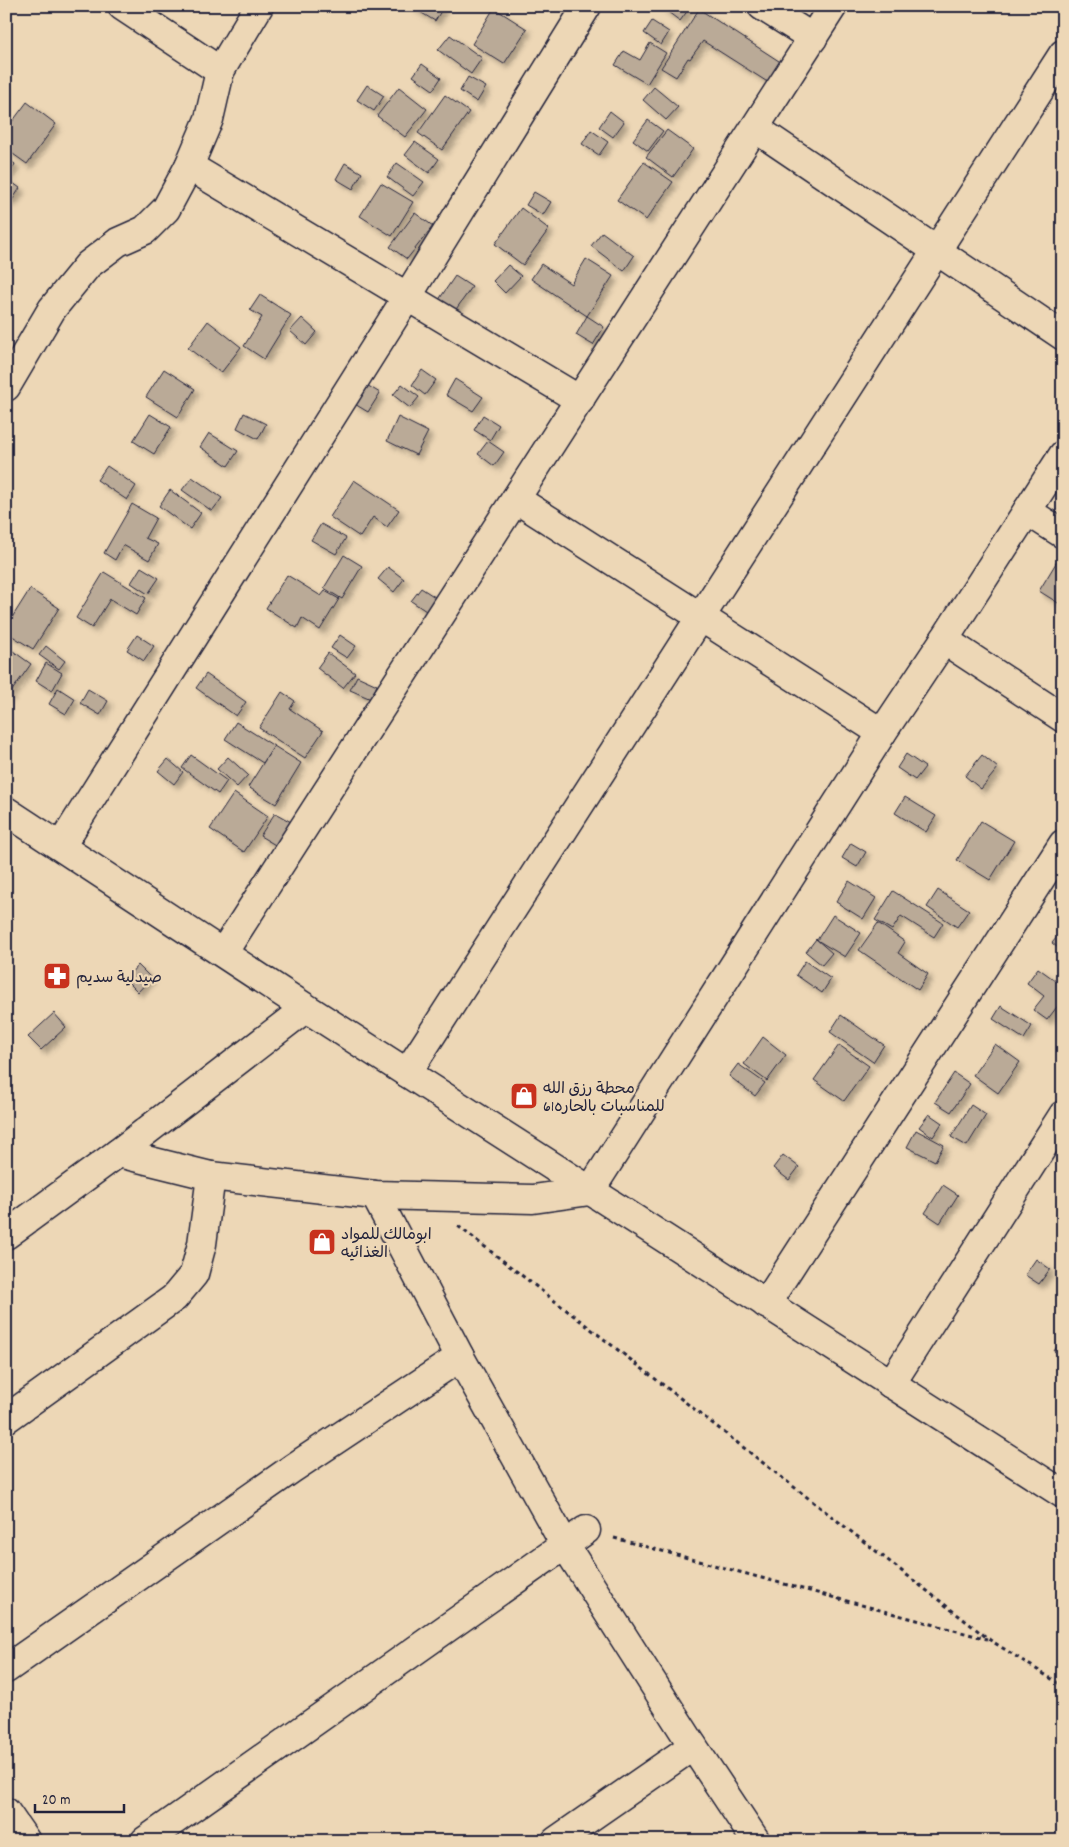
<svg xmlns="http://www.w3.org/2000/svg" width="1069" height="1847" font-family="Dekko,'Playpen Sans Arabic',sans-serif">
	<style>
		.building { fill: #baaa97; stroke: #22223b; filter: url(#shadow) }
		.lines { fill: none; stroke-linecap: round; stroke-linejoin: round }
		.minor-casing { stroke: #22223b; stroke-width: 31 }
		.major-casing { stroke: #22223b; stroke-width: 31 }
		.path { stroke: #22223b; stroke-width: 3; stroke-dasharray: 4 4; stroke-linecap: butt }
		.minor { stroke: #edd7b6; stroke-width: 28 }
		.major { stroke: #edd7b6; stroke-width: 28 }
		.labels { text-anchor: middle; stroke-width: 4.5; stroke-linejoin: round; paint-order: stroke }
		.poi-label { font-size: 16px; fill: #22223b; stroke: #edd7b6; text-anchor: start }
	</style>
	<defs>
		<filter id="shadow"><feDropShadow dx="4.5" dy="4.5" stdDeviation="2.5" flood-color="#0004"/></filter>
	</defs>
	<rect width="100%" height="100%" fill="#edd7b6"/>
	<filter id="ink" filterUnits="userSpaceOnUse"><feTurbulence type="fractalNoise" baseFrequency=".02" numOctaves="2"/><feDisplacementMap in="SourceGraphic" scale="10" xChannelSelector="R" yChannelSelector="G"/><feConvolveMatrix kernelMatrix="1 2 1 2 8 2 1 2 1" color-interpolation-filters="sRGB"/></filter>
	<g filter="url(#ink)">
		<g class="building">
			<polygon points="410,6 444,6 435,21"/>
			<polygon points="660,6 691,6 680,21"/>
			<polygon points="494,8 527,29 504,64 472,44"/>
			<polygon points="699,9 782,63 769,83 703,41 690,59 688,58 676,77 661,68"/>
			<polygon points="652,21 669,32 661,45 644,33"/>
			<polygon points="450,35 482,58 471,74 438,50"/>
			<polygon points="650,43 666,53 647,84 615,65 624,51 640,60"/>
			<polygon points="422,64 441,78 433,90 413,76"/>
			<polygon points="468,77 486,87 477,102 460,91"/>
			<polygon points="367,85 384,96 374,111 357,100"/>
			<polygon points="399,87 427,109 405,137 377,116"/>
			<polygon points="654,87 678,107 666,120 643,100"/>
			<polygon points="445,95 469,112 442,150 418,133"/>
			<polygon points="27,102 56,124 27,164 6,149 6,130"/>
			<polygon points="610,111 624,122 613,137 599,127"/>
			<polygon points="648,120 663,131 648,151 633,140"/>
			<polygon points="591,130 608,142 599,155 582,144"/>
			<polygon points="667,130 693,149 673,177 646,157"/>
			<polygon points="415,142 439,159 429,173 405,155"/>
			<polygon points="6,158 15,164 9,175 6,173"/>
			<polygon points="644,162 673,182 646,220 617,200"/>
			<polygon points="345,163 362,173 353,189 336,179"/>
			<polygon points="397,163 424,182 413,196 387,177"/>
			<polygon points="6,178 20,188 11,202 6,199"/>
			<polygon points="381,183 413,202 392,236 360,216"/>
			<polygon points="534,192 551,202 543,215 526,205"/>
			<polygon points="521,208 549,229 523,265 495,244"/>
			<polygon points="415,213 433,226 407,259 390,247"/>
			<polygon points="602,232 634,256 624,271 591,246"/>
			<polygon points="586,259 613,276 587,316 531,279 541,264 571,284"/>
			<polygon points="508,265 521,276 505,293 493,281"/>
			<polygon points="455,276 472,287 454,312 438,301"/>
			<polygon points="260,295 291,315 264,359 244,346 262,317 250,310"/>
			<polygon points="587,316 604,327 593,345 576,335"/>
			<polygon points="302,318 317,332 306,345 290,331"/>
			<polygon points="208,321 241,347 221,373 188,348"/>
			<polygon points="164,369 195,389 178,417 146,397"/>
			<polygon points="422,370 436,380 425,395 412,385"/>
			<polygon points="455,379 483,397 473,411 446,395"/>
			<polygon points="365,384 380,393 368,412 353,403"/>
			<polygon points="402,384 419,397 410,408 393,395"/>
			<polygon points="244,413 266,424 258,439 237,428"/>
			<polygon points="150,414 171,427 154,454 133,441"/>
			<polygon points="483,415 499,425 490,440 474,430"/>
			<polygon points="398,417 428,432 416,455 387,441"/>
			<polygon points="209,433 238,451 228,466 200,447"/>
			<polygon points="488,441 504,452 494,466 478,454"/>
			<polygon points="107,466 136,486 127,500 97,480"/>
			<polygon points="192,477 222,498 212,511 182,490"/>
			<polygon points="354,480 399,510 387,527 373,517 360,537 330,517"/>
			<polygon points="170,490 201,513 190,529 159,506"/>
			<polygon points="132,504 156,518 145,538 158,544 149,560 123,545 115,560 104,553"/>
			<polygon points="321,524 346,538 336,554 311,540"/>
			<polygon points="1062,553 1063,554 1063,606 1039,591"/>
			<polygon points="344,555 362,566 342,599 324,588"/>
			<polygon points="141,567 159,578 148,594 131,583"/>
			<polygon points="388,567 404,579 394,592 378,579"/>
			<polygon points="104,572 146,598 136,615 110,599 92,628 76,618"/>
			<polygon points="287,575 321,596 325,591 339,599 320,630 302,618 297,628 266,608"/>
			<polygon points="421,588 438,599 429,613 411,601"/>
			<polygon points="30,589 59,608 33,649 6,632 6,627"/>
			<polygon points="137,635 154,646 144,661 127,650"/>
			<polygon points="340,635 356,646 347,658 331,648"/>
			<polygon points="6,646 31,664 6,699"/>
			<polygon points="46,646 65,661 59,669 39,655"/>
			<polygon points="328,653 355,673 343,688 317,668"/>
			<polygon points="46,663 62,673 52,691 36,681"/>
			<polygon points="206,674 246,702 236,716 196,688"/>
			<polygon points="357,676 377,685 371,699 350,690"/>
			<polygon points="58,688 75,699 66,714 49,704"/>
			<polygon points="88,689 108,701 100,715 80,703"/>
			<polygon points="282,692 295,701 290,709 323,731 305,758 259,728"/>
			<polygon points="236,722 274,746 263,763 225,739"/>
			<polygon points="274,746 301,763 276,804 248,787"/>
			<polygon points="906,754 925,767 915,780 897,768"/>
			<polygon points="191,755 227,781 218,794 182,768"/>
			<polygon points="982,755 998,768 981,789 965,776"/>
			<polygon points="228,757 248,775 237,787 217,769"/>
			<polygon points="168,759 183,772 174,784 158,771"/>
			<polygon points="234,793 268,816 244,852 210,829"/>
			<polygon points="905,797 936,816 926,832 895,813"/>
			<polygon points="275,813 291,822 277,846 260,836"/>
			<polygon points="981,821 1014,841 990,880 957,860"/>
			<polygon points="851,843 866,852 857,867 842,858"/>
			<polygon points="849,881 876,898 863,919 836,902"/>
			<polygon points="938,890 969,910 957,927 927,907"/>
			<polygon points="893,891 943,923 934,937 901,916 892,930 875,920"/>
			<polygon points="833,915 861,933 845,957 817,940"/>
			<polygon points="878,923 905,942 898,953 928,974 918,990 859,950"/>
			<polygon points="1063,930 1063,952 1052,943"/>
			<polygon points="816,939 832,953 822,965 806,952"/>
			<polygon points="805,961 831,979 822,993 796,975"/>
			<polygon points="138,965 151,978 138,992 125,979"/>
			<polygon points="1038,968 1063,986 1063,999 1047,1020 1033,1010 1044,996 1027,983"/>
			<polygon points="1001,1006 1032,1026 1024,1039 993,1019"/>
			<polygon points="54,1013 66,1027 41,1050 28,1037"/>
			<polygon points="841,1015 884,1045 873,1062 830,1032"/>
			<polygon points="763,1037 786,1055 767,1081 744,1064"/>
			<polygon points="995,1044 1020,1062 998,1093 973,1075"/>
			<polygon points="839,1045 869,1066 844,1101 814,1080"/>
			<polygon points="738,1064 765,1083 755,1096 729,1076"/>
			<polygon points="954,1073 970,1084 951,1112 935,1102"/>
			<polygon points="971,1105 986,1115 967,1146 951,1137"/>
			<polygon points="929,1114 942,1123 933,1137 919,1127"/>
			<polygon points="916,1130 944,1145 935,1161 907,1147"/>
			<polygon points="783,1155 799,1167 789,1180 773,1168"/>
			<polygon points="943,1185 958,1195 940,1223 925,1213"/>
			<polygon points="1036,1259 1050,1269 1039,1284 1025,1275"/>
			<polygon points="1063,1338 1063,1357 1054,1351"/>
		</g>
		<g class="lines">
			<defs>
				<g id="minor">
					<polyline points="122,6 220,71"/>
					<polyline points="762,6 813,38"/>
					<polyline points="755,128 1063,336"/>
					<polyline points="189,166 580,400"/>
					<polyline points="6,387 52,309 88,265 118,242 145,230 166,209 189,166 209,119 220,71 259,6"/>
					<polyline points="516,499 882,733"/>
					<polyline points="1027,511 1063,534"/>
					<polyline points="944,640 1063,718"/>
					<polyline points="61,846 407,297 587,6"/>
					<polyline points="223,953 833,6"/>
					<polyline points="407,1073 1063,54"/>
					<polyline points="118,1153 211,1176 375,1195 533,1199 590,1191 882,733 944,640 1063,455"/>
					<polyline points="375,1195 460,1357 565,1545 693,1746 756,1841"/>
					<polyline points="6,1235 118,1153 306,1008"/>
					<polyline points="766,1304 1063,844"/>
					<polyline points="891,1384 1063,1115"/>
					<polyline points="6,1419 174,1298 194,1274 202,1244 211,1176"/>
					<polyline points="6,1669 293,1468 460,1357"/>
					<polyline points="6,1812 26,1841"/>
					<polyline points="145,1841 586,1530"/>
					<polyline points="556,1841 693,1746"/>
				</g>
				<polyline id="major" points="6,811 306,1008 1063,1494"/>
			</defs>
			<use href="#minor" class="minor-casing"/>
			<use href="#major" class="major-casing"/>
			<g class="path">
				<polyline points="458,1226 680,1398 990,1640 1063,1686"/>
				<polyline points="614,1538 987,1639"/>
			</g>
			<use href="#minor" class="minor"/>
			<use href="#major" class="major"/>
		</g>
	</g>
	<defs>
		<symbol id="pharmacy-square" viewBox="-11 -11 22 22"><rect x="-9" y="-9" width="18" height="18" rx="4" fill="#c8321e" stroke="#edd7b6"/><path d="M-2-6h4v4h4v4h-4v4h-4v-4h-4v-4h4Z" fill="#fff"/></symbol>
		<symbol id="shop-square" viewBox="-11 -11 22 22"><rect x="-9" y="-9" width="18" height="18" rx="4" fill="#c8321e" stroke="#edd7b6"/><path d="M-5-2.5h2.3a2.7 3.5 0 0 1 5.4 0H5L5.5 6h-11ZM-1.5-2.5h3a1.5 2.3 0 0 0-3 0Z" fill="#fff"/></symbol>
	</defs>
	<g fill-rule="evenodd">
		<use href="#pharmacy-square" x="41" y="960" width="32" height="32"/>
		<use href="#shop-square" x="508" y="1080" width="32" height="32"/>
		<use href="#shop-square" x="306" y="1226" width="32" height="32"/>
	</g>
	<g class="labels">
		<g class="poi-label">
			<text x="76" y="982">صيدلية سديم</text>
			<text x="543" y="1093">محطة رزق الله<tspan x="543" dy="18">للمناسبات بالحاره61</tspan></text>
			<text x="341" y="1239">ابومالك للمواد<tspan x="341" dy="18">الغذائيه</tspan></text>
		</g>
	</g>
	<rect width="1069" height="1847" fill="none" stroke="#edd7b6" stroke-width="25"/>
	<rect x="12" y="12" width="1044" height="1822" fill="none" stroke="#22223b" stroke-width="2" filter="url(#ink)"/>
	<path d="M35 1804v8h89v-8" fill="none" stroke="#22223b" stroke-width="2.5"/>
	<text x="42" y="1804" font-size="15" fill="#22223b" stroke="#edd7b6" stroke-width="4" paint-order="stroke">20 m</text>
</svg>
